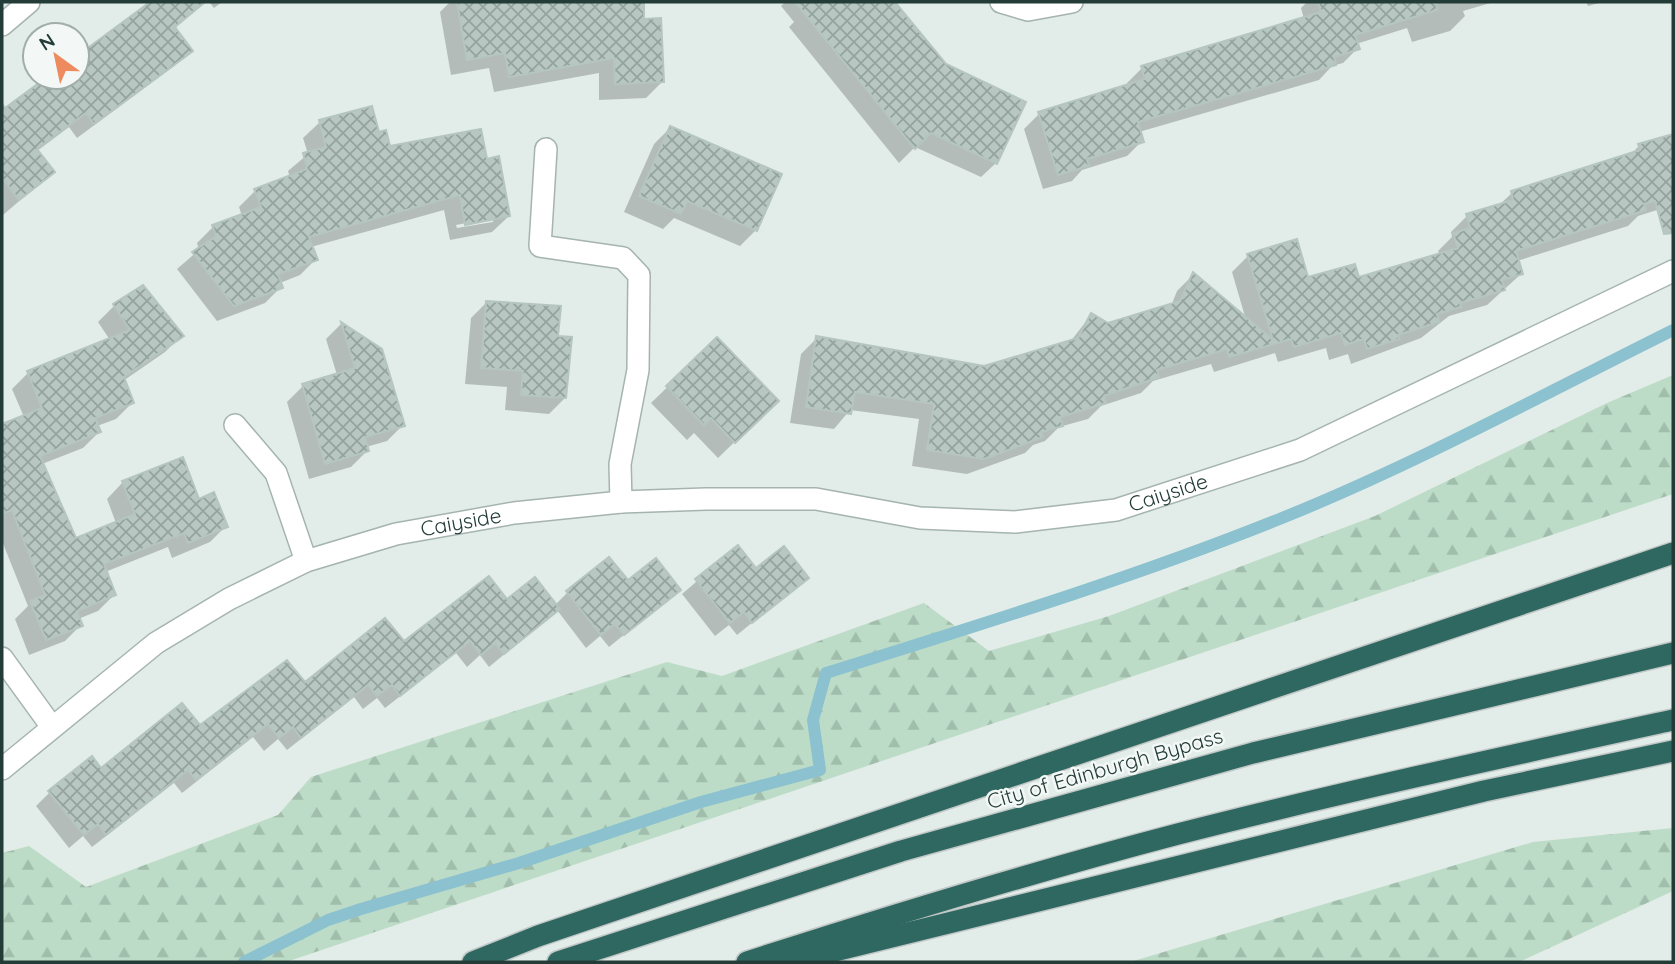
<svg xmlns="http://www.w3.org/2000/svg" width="1675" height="964" font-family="Quicksand,sans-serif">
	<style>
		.forest { fill: url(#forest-firs) }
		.shadow { fill: #0003; fill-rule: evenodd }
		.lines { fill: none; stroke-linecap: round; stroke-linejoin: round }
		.stream { stroke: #8cc1cf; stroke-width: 12 }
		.building { fill: url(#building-cross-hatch); stroke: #b5c5c0; stroke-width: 2 }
		.minor-casing { stroke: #a5b4af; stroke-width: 24 }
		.highway-casing { stroke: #c1c8c7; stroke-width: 24 }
		.minor { stroke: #fff; stroke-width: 21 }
		.highway { stroke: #2f6860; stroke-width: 21 }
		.labels { text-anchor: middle; stroke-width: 5; stroke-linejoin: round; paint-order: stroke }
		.street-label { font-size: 21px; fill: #233c37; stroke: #f3f8f6 }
	</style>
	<defs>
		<pattern id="forest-firs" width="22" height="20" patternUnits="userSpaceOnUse" patternTransform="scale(1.75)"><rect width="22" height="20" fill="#bcdcc7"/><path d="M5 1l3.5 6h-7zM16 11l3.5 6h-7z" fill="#a1beac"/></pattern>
		<pattern id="building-cross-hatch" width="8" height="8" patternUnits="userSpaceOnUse" patternTransform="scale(1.75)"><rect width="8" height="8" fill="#b8c7c1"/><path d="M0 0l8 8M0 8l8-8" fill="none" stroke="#95a39e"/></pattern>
	</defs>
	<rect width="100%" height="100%" fill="#e2ece8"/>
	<g class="forest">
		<polygon points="1673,375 1673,494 286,962 2,962 2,853 29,846 86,887 278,815 311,777 667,662 722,676 924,603 989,651 1109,616 1375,516 1607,403"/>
		<polygon points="1673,828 1673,891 1519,962 1130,962 1533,842"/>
	</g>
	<g class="shadow">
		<polygon points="152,2 206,2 174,28 190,50 174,66 77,138 69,127 37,151 53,172 3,215 2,108 4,111 50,77 77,77 77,57"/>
		<polygon points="209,2 222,2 214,8"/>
		<polygon points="450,2 642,2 643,21 662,82 646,98 599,100 599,73 494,92 489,68 451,75 440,12"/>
		<polygon points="785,2 893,2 945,66 996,163 981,177 915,147 899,163 789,27 794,22 781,6"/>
		<polygon points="1307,2 1494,2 1463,11 1465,16 1450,31 1412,42 1407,28 1356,44 1358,48 1343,63 1332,66 1319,80 1139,132 1142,141 1127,156 1082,170 1072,181 1043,189 1024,129 1039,114 1128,87 1127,83 1142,68 1304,19 1301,8"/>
		<polygon points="1586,2 1603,2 1588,6"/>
		<path d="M 320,122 L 378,134 L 389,148 L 485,161 L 509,216 L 492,232 L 450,240 L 444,210 L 311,247 L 316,259 L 300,275 L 280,283 L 281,287 L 265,303 L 217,321 L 177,269 L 199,250 L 197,243 L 213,227 L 242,216 L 239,207 L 255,191 L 290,178 L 288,171 L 308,154 L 303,138 ZM 493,218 L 493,222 L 457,228 L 456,225 Z"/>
		<polygon points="670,128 756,230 740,246 674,218 663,229 624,212 654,144"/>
		<polygon points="1673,135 1673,205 1638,216 1628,226 1517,261 1521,274 1487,305 1449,316 1421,338 1351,364 1348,354 1329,360 1326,348 1278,362 1275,353 1214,372 1211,364 1153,381 1141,393 1101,406 1088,419 1059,427 1045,441 1033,445 1025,453 967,474 912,466 919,419 850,410 834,429 790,423 801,354 817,338 984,368 1070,342 1091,315 1108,325 1171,306 1177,291 1193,275 1246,320 1232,272 1248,256 1307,279 1358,279 1440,255 1438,251 1452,237 1451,232 1467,216 1498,206 1512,193 1629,156 1639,146"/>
		<polygon points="143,287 181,336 165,352 123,381 132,403 116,419 97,426 99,432 83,448 42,464 76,541 116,523 107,499 123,482 199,501 226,526 210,542 172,558 168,547 105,572 114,595 98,611 78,619 81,625 65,641 29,655 15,619 28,606 2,541 2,426 24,417 12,389 28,373 110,340 98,322 114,306"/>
		<polygon points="487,302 557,338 565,398 549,414 505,410 507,387 465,384 471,318"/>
		<polygon points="341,324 381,350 403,425 387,441 366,447 367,451 351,467 309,479 287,402 303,386 337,375 326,339"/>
		<polygon points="717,339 777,401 718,458 694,433 687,440 651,403"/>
		<polygon points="737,547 756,571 807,578 737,635 729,625 715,636 682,594"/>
		<polygon points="628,582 679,590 609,647 600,636 586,648 557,610 489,667 480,655 467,667 456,653 385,708 377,698 363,709 354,697 287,750 278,739 264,751 253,737 182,793 174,783 92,847 83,836 69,848 36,806 50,792 100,770 507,601 555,605 567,593"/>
	</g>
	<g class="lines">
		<path class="stream" d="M 244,962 L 328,920 L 361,909 L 519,863 L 701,802 L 820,770 L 813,720 L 826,673 C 979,625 1133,578 1282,518 C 1416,464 1544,394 1673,330"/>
	</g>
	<g class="building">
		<polygon points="150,2 205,2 175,27 193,51 94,124 86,113 37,149 55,172 19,200 2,178 2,104 5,108 47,77 77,77 77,56"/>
		<polygon points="457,2 644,2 644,19 661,18 664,82 615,84 614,58 509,77 505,53 467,60"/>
		<polygon points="795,2 895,2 946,64 1026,102 997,164 931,133 915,149"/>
		<polygon points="1318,2 1436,2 1437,10 1355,35 1360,49 1334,57 1336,65 1138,122 1144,142 1087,159 1089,166 1058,175 1038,112 1145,79 1141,66 1321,12"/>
		<polygon points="372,106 379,132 386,130 390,146 481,129 487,159 499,156 510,216 465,225 460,195 309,237 318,260 278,274 283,288 234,306 192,252 216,236 212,225 261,207 254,189 307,169 303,153 326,147 319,120"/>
		<polygon points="670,126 782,174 757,231 687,201 681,214 639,196"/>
		<polygon points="1673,134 1673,233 1664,234 1655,201 1644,204 1646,210 1516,251 1523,274 1502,280 1505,290 1460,303 1461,307 1437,314 1439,322 1398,335 1399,339 1367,349 1364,339 1345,345 1341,333 1294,347 1291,339 1229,357 1227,349 1157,370 1159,377 1104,396 1106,403 1060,417 1063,426 1041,432 1043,437 984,459 927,450 934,404 855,392 851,414 806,407 816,336 984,366 1078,338 1091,313 1108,323 1180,301 1193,272 1273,340 1247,254 1297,239 1308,277 1355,264 1359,277 1458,248 1453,233 1470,228 1466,214 1513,200 1511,191 1640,150 1638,144"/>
		<polygon points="143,285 184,336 124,377 134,403 95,418 101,432 40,456 76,538 135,514 122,481 183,457 199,499 214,492 228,527 188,543 184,533 104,564 116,595 77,611 83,626 46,640 30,601 45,595 12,510 2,514 2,424 42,408 27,371 130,330 113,304"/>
		<polygon points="486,301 561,306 558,336 572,337 566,398 521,395 523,371 481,368"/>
		<polygon points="341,322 382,349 405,426 365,437 369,451 325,464 302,384 355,368"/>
		<polygon points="717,337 779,401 735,443 711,418 704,425 666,386"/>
		<polygon points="738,545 756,568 784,546 809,578 752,623 744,612 730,623 695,579"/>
		<polygon points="609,557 628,580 656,558 681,590 624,635 615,624 601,635 566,591"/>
		<polygon points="489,576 507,599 535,577 560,609 504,654 495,643 481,655 470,641 400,696 392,685 377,696 368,685 301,738 293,727 279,738 268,724 196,780 188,770 106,835 98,824 84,835 48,791 92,756 101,768 182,703 200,725 287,660 305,682 385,618 404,641"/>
	</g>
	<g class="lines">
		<defs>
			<g id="minor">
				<polyline points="1001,2 1028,10 1072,2"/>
				<polyline points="2,25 29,2"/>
				<polyline points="546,149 540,246 623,258 639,275 638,370 620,464 621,502"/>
				<polyline points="235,425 276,473 306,561"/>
				<polyline points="2,658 52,727"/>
				<path id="s1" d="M 2,769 L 156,643 L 229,599 L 306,561 L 396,534 L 514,513 L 621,502 L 706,499 L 816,499 L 920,518 L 1015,522 L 1116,510 L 1300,450 L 1673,271"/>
			</g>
			<g id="highway">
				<polyline points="473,962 538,936 1673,553"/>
				<polyline points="558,962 901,851 1253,753 1673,653"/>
				<path d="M 747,962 C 889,916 1033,872 1178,834 C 1342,792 1508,756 1673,720"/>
				<polyline points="790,962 1484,791 1673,751"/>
			</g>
		</defs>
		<use href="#minor" class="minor-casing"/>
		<use href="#highway" class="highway-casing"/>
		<use href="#minor" class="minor"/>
		<use href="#highway" class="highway"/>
	</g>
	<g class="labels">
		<g class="street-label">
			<text dy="7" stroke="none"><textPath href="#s1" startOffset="1244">Caiyside</textPath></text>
			<text dy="7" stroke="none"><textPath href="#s1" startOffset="530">Caiyside</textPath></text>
			<text transform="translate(1105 769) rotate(-16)" y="7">City of Edinburgh Bypass</text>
		</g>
	</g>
	<rect width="1675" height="964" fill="none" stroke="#233c37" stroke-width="7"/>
	<g transform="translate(56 56) rotate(327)"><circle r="33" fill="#f3f8f6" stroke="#a0adaa" stroke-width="2"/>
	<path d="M0-5L12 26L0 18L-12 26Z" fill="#ed8b5f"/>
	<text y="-10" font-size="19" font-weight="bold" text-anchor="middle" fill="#233c37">N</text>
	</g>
</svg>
